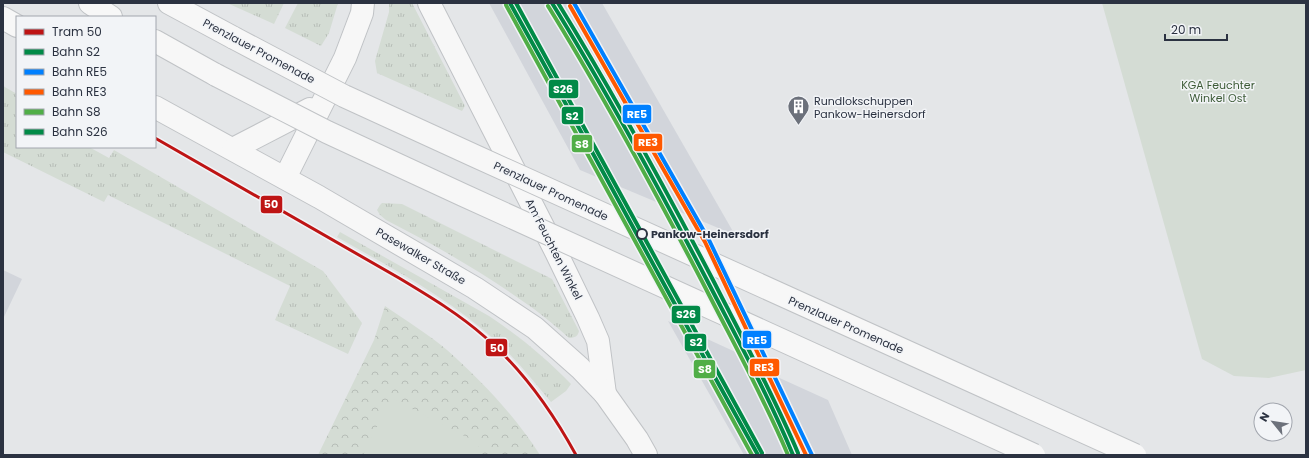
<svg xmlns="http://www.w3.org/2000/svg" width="1309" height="458" font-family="Poppins,sans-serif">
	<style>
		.built { fill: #d2d5db }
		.grass { fill: url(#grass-tufts) }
		.forest { fill: url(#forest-crowns) }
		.garden { fill: #d4dcd4 }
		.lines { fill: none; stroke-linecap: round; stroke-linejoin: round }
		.major-casing { stroke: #c0c3c6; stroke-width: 24 }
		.major { stroke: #f7f7f7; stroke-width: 22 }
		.major-bridge-casing { stroke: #c0c3c6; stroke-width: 24; stroke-linecap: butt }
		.major-bridge { stroke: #f7f7f7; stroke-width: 22 }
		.rail-1-casing { stroke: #f2f4f7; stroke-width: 7 }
		.rail-2-casing { stroke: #f2f4f7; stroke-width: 7 }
		.rail-3-casing { stroke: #f2f4f7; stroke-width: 7 }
		.rail-4-casing { stroke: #f2f4f7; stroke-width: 7 }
		.rail-5-casing { stroke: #f2f4f7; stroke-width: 7 }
		.rail-1 { stroke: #018a47; stroke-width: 4 }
		.rail-2 { stroke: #0080ff; stroke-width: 4 }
		.rail-3 { stroke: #ff5900; stroke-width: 4 }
		.rail-4 { stroke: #50ae47; stroke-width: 4 }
		.rail-5 { stroke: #018a47; stroke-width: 4 }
		.tram-1-casing { stroke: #f2f4f7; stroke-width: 6 }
		.tram-1 { stroke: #be1414; stroke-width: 3 }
		.stop-dot { fill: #f2f4f7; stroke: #2b3241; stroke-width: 2 }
		.labels { text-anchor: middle; stroke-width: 3; stroke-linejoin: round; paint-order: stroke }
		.street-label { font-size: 11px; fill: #2b3241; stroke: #f2f4f7 }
		.park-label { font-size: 11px; fill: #3e5c38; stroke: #f2f4f7 }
		.poi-label { font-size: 11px; fill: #2b3241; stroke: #f2f4f7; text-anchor: start }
		.stop-label { font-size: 11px; font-weight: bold; fill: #2b3241; stroke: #f2f4f7; text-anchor: start }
		.line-badge { stroke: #f2f4f7; stroke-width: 1.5 }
		.badge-label { font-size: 11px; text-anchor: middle; font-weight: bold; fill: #fff }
	</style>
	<defs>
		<pattern id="grass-tufts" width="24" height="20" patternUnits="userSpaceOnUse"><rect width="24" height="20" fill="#d4dcd4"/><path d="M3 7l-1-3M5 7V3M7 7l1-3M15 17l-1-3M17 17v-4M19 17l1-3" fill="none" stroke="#b6bdb7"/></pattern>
		<pattern id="forest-crowns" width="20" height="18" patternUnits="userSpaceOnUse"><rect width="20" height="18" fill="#d4dcd4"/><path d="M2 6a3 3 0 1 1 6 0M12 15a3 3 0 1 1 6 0" fill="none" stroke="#b6bdb7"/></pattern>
	</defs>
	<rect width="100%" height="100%" fill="#e4e6e8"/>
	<g class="built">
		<polygon points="489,3 602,3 735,235 580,170"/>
		<polygon points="3,270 22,279 3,319"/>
		<polygon points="668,321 753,360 751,365 828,400 852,455 744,455"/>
	</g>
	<g class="grass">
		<polygon points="227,3 284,3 274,24"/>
		<polygon points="298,3 338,3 329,33 321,46 285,28"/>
		<polygon points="389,3 412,3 465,106 462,111 377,73 375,61 389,12"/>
		<polygon points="3,86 17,94 17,147 89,147 109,158 114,150 323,271 362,323 348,354 275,320 290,286 108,195 104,202 3,152"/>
		<path d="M 382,203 L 402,204 L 552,279 L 579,331 C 578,336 575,338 569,338 C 558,328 546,318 534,309 C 487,275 437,246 386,220 L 380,215 L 377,210 L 380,205 Z"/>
		<path d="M 340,232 L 489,316 C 519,336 546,358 571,384 L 566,391 L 551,402 C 534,382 518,361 498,343 C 451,299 393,269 337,237 Z"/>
	</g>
	<path class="forest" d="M 385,306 C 405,320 428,334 447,350 C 482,381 515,416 540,455 L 318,455 L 374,340 Z"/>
	<g class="garden">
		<polygon points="1102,3 1306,3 1306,370 1269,378 1234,376 1202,359"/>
		<polygon points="391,398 480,444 474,455 363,455"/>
	</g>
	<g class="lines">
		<defs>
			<g id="major">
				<polyline points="90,3 111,17"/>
				<polyline points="169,3 234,38"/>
				<polyline points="429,3 556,252 588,318 598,341 605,394"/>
				<polyline points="3,18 17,26"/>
				<polyline points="155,41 216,75"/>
				<polyline points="155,107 319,197 475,288 535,328 580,368 605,394 637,439 646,455"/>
				<polyline points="233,149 310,109"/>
				<polyline points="285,178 345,58 362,13 363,3"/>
			</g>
		</defs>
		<use href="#major" class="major-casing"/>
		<use href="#major" class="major"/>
		<defs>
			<g id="major-bridge">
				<polyline points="234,38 344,96 475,156 1135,455"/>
				<polyline points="216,75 327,132 463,195 1034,455"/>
			</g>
		</defs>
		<use href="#major-bridge" class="major-bridge-casing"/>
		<use href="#major-bridge" class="major-bridge"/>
		<defs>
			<g id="rail-1">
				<path d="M 510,3 C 594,153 674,305 758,455"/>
				<path d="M 552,3 C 609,95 660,190 710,286 C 739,342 769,397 793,455"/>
			</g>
			<polyline id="rail-2" points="574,3 709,240 812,455"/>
			<polyline id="rail-3" points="570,6 705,242 806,455"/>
			<g id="rail-4">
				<path d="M 506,5 C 589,155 669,306 752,455"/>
				<path d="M 548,6 C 605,98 656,193 706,289 C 734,344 764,398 788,455"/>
			</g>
			<g id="rail-5">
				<path d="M 516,3 C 599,152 679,304 762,453"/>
				<path d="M 558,3 C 614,94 665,188 714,282 C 743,339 773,394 798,453"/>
			</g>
		</defs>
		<use href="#rail-1" class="rail-1-casing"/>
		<use href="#rail-2" class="rail-2-casing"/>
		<use href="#rail-3" class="rail-3-casing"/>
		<use href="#rail-4" class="rail-4-casing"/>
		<use href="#rail-5" class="rail-5-casing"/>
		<use href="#rail-1" class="rail-1"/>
		<use href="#rail-2" class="rail-2"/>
		<use href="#rail-3" class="rail-3"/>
		<use href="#rail-4" class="rail-4"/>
		<use href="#rail-5" class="rail-5"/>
		<defs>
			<path id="tram-1" d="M 155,138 L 399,278 C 429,296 459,314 485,337 C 523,370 552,411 576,455"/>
		</defs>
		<use href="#tram-1" class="tram-1-casing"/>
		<use href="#tram-1" class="tram-1"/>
	</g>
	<defs>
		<symbol id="building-pin" viewBox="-11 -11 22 30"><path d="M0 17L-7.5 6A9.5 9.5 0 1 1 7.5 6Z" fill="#6c717b" stroke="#f2f4f7"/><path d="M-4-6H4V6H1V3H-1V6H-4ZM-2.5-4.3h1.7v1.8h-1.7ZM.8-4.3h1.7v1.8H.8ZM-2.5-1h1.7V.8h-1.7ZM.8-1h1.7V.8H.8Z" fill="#fff"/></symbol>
	</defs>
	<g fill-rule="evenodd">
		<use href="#building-pin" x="786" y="94" width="25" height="34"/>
	</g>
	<circle class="stop-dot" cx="642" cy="234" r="5"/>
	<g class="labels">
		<g class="street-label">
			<text transform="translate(259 51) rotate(28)" y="4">Prenzlauer Promenade</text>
			<text transform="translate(551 191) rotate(25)" y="4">Prenzlauer Promenade</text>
			<text transform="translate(554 249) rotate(63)" y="4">Am Feuchten Winkel</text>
			<text transform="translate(421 256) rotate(30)" y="4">Pasewalker Straße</text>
			<text transform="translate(846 325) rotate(24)" y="4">Prenzlauer Promenade</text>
		</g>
		<g class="park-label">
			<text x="1218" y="89">KGA Feuchter<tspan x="1218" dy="13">Winkel Ost</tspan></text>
		</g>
		<g class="poi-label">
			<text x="814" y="105">Rundlokschuppen<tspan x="814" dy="13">Pankow-Heinersdorf</tspan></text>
		</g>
		<g class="stop-label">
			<text x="651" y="238">Pankow-Heinersdorf</text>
		</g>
	</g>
	<g class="line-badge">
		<rect x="548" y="79" width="31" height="20" rx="4" fill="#018a47"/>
		<rect x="622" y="104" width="30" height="20" rx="4" fill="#0080ff"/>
		<rect x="561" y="106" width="23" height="19" rx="4" fill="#018a47"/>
		<rect x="633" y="133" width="30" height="19" rx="4" fill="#ff5900"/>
		<rect x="571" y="134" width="22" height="19" rx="4" fill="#50ae47"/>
		<rect x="260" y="195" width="23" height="19" rx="4" fill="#be1414"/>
		<rect x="671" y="305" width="30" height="19" rx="4" fill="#018a47"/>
		<rect x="742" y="330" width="30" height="19" rx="4" fill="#0080ff"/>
		<rect x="684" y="333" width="23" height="19" rx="4" fill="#018a47"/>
		<rect x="485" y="338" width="23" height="19" rx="4" fill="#be1414"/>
		<rect x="749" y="358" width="31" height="19" rx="4" fill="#ff5900"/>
		<rect x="693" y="359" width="23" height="20" rx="4" fill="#50ae47"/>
	</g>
	<g class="badge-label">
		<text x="563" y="93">S26</text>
		<text x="637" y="118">RE5</text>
		<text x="572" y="120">S2</text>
		<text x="648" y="146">RE3</text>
		<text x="582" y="148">S8</text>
		<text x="271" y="208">50</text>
		<text x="686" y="318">S26</text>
		<text x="757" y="344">RE5</text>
		<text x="696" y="346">S2</text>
		<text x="497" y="352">50</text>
		<text x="764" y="371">RE3</text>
		<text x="705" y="373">S8</text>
	</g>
	<rect width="1309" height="458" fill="none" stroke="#2b3241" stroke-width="8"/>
	<rect x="16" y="16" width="140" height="132" fill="#f2f4f7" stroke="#a2a6ae"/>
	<rect x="24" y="29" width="20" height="6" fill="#be1414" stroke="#a2a6ae"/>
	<text x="52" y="36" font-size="12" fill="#2b3241">Tram 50</text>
	<rect x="24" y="49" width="20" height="6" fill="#018a47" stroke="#a2a6ae"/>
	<text x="52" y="56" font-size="12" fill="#2b3241">Bahn S2</text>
	<rect x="24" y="69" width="20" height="6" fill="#0080ff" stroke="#a2a6ae"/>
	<text x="52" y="76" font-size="12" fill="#2b3241">Bahn RE5</text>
	<rect x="24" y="89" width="20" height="6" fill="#ff5900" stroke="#a2a6ae"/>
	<text x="52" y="96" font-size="12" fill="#2b3241">Bahn RE3</text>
	<rect x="24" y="109" width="20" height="6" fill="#50ae47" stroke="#a2a6ae"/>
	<text x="52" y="116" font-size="12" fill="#2b3241">Bahn S8</text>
	<rect x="24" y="129" width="20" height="6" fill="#018a47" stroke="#a2a6ae"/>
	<text x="52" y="136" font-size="12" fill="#2b3241">Bahn S26</text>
	<g transform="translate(1273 422) rotate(300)"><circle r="19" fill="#f2f4f7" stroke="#a2a6ae"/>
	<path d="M0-3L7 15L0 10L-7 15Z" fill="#6c717b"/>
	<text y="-6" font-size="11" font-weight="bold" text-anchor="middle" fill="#2b3241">N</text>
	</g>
	<path d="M1165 34v6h62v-6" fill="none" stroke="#2b3241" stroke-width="2"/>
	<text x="1171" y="34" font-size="12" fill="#2b3241" stroke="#f2f4f7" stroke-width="3" paint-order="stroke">20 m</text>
</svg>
